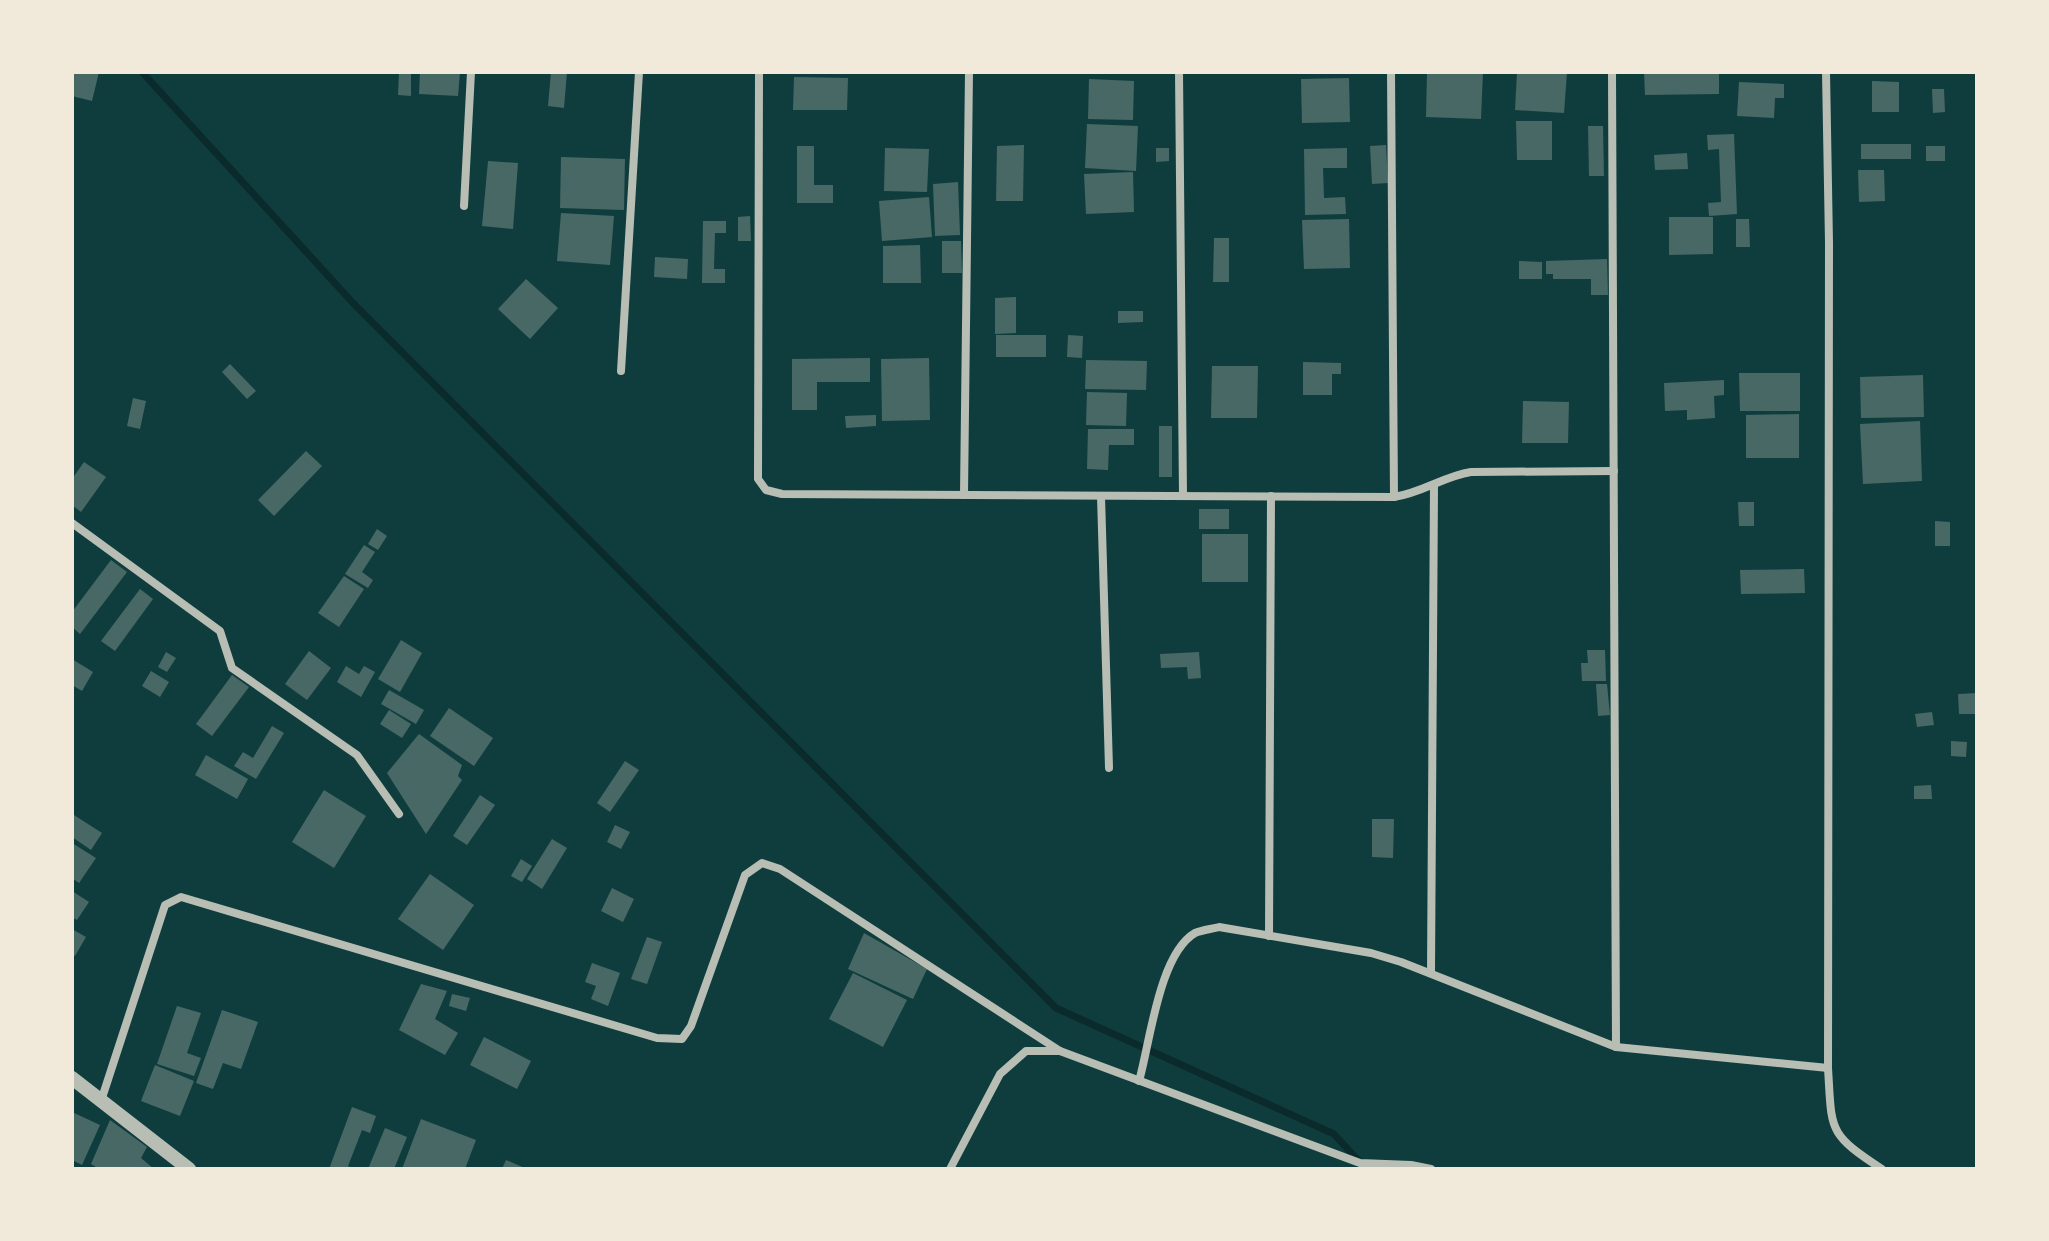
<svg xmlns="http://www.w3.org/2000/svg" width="2049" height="1241" font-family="Bitter,serif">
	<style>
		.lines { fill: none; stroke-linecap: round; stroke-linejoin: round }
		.stream { stroke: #0a2a2b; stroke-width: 7 }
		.building { fill: #486865 }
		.minor { stroke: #b8beb3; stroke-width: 8 }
		.tertiary { stroke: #b8beb3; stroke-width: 14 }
	</style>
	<rect width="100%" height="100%" fill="#0f3d3e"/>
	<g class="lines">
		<polyline class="stream" points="142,72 353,303 1056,1008 1334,1134 1366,1169"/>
	</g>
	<g class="building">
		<polygon points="72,72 99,72 92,101 72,96"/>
		<polygon points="399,72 411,72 411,96 398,95"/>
		<polygon points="420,72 460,72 458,96 419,94"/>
		<polygon points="551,72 567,72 564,108 548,106"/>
		<polygon points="1427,72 1483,72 1481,119 1426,117"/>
		<polygon points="1517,72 1567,72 1564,113 1515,110"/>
		<polygon points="1644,72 1719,72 1719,94 1645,95"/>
		<polygon points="794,77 848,78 847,110 793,110"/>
		<polygon points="1349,78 1350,122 1302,123 1301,79"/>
		<polygon points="1089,79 1134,81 1133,120 1088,119"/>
		<polygon points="1872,81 1899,82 1899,112 1872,112"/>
		<polygon points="1739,82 1784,84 1784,98 1775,98 1774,118 1737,116"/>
		<polygon points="1932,89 1944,89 1945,112 1933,113"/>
		<polygon points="1516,121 1552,121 1552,160 1517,160"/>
		<polygon points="1087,124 1138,126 1136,171 1085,168"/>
		<polygon points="1588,126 1603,126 1604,176 1589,176"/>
		<polygon points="1734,134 1737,214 1709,216 1708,203 1721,202 1719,149 1708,150 1707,135"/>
		<rect x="1861" y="144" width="50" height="15"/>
		<polygon points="1024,145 1023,201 996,201 997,146"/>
		<polygon points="1386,145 1388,183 1372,184 1370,146"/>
		<polygon points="797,146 814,146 814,185 833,185 833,203 797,203"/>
		<rect x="1926" y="146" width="19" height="15"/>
		<polygon points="885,148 929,149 927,192 884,191"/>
		<polygon points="1156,148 1169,148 1169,161 1156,162"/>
		<polygon points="1347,148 1347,168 1323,168 1324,198 1345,197 1346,214 1305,215 1304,149"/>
		<polygon points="1687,153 1688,169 1655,170 1654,155"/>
		<polygon points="561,157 625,159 624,210 560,208"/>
		<polygon points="488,161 518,163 513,229 482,226"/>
		<polygon points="1858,170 1884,170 1885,201 1859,202"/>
		<polygon points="1133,172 1134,212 1086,214 1084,174"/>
		<polygon points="958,182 960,235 935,236 933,184"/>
		<polygon points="929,197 932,237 882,241 879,201"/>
		<polygon points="561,213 614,216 610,265 557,261"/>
		<polygon points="750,216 751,241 738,241 738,217"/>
		<polygon points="1669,217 1713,217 1713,254 1669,255"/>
		<polygon points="1349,219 1350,268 1304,269 1302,220"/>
		<polygon points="1736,219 1749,219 1750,247 1736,247"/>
		<polygon points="703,221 726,221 726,233 715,233 714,269 725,269 725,283 702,283"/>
		<polygon points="1214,238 1229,238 1229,282 1213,282"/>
		<polygon points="942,241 961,241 962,273 942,273"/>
		<polygon points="920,245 921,283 883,283 883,246"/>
		<polygon points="655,257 688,259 687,279 654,277"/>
		<polygon points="1607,259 1608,295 1591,295 1591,279 1553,279 1553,274 1546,274 1546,261"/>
		<polygon points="1519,261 1542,262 1542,279 1519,279"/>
		<polygon points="526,279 558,308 530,339 498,309"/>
		<polygon points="1016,297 1016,333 995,334 995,298"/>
		<polygon points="1118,311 1143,311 1143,322 1118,323"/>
		<rect x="996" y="335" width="50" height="22"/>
		<polygon points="1068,335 1083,336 1082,358 1067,357"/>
		<polygon points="870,358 870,382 817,382 817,410 792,410 792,359"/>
		<polygon points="929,358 930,420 882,421 881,359"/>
		<polygon points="1086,360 1147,361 1146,390 1085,389"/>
		<polygon points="1303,362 1341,363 1341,374 1332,374 1332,395 1303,395"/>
		<polygon points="230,364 256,391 247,399 222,372"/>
		<polygon points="1212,366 1258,366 1257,418 1211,418"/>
		<polygon points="1739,373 1800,373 1800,411 1740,411"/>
		<polygon points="1923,375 1924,417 1861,418 1860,377"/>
		<polygon points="1724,380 1724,395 1714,396 1715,418 1687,420 1687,410 1665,411 1664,383"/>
		<polygon points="1087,392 1127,393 1126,426 1086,425"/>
		<polygon points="133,398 146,401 140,429 127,426"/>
		<polygon points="1523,401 1569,402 1568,443 1522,443"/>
		<polygon points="1799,414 1799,458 1746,458 1746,415"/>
		<polygon points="876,415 876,426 846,428 845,416"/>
		<polygon points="1920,421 1922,481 1863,484 1860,424"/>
		<rect x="1159" y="426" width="13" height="51"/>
		<polygon points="1088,429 1134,429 1134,445 1109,445 1108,470 1087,469"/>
		<polygon points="306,451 322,466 274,516 258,500"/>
		<polygon points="84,462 106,477 81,512 72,505 72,479"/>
		<polygon points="1738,502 1754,502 1754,526 1739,526"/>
		<rect x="1199" y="509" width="30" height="20"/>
		<polygon points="1935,521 1950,522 1950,546 1935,546"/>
		<polygon points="377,529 387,536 378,550 368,544"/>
		<rect x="1202" y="534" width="46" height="48"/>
		<polygon points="364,545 375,552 362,572 373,580 368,588 345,574"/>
		<polygon points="111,560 127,572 80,634 72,627 72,612"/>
		<polygon points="1804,569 1805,593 1741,594 1740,570"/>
		<polygon points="344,576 364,589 339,627 318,613"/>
		<polygon points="140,589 153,599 115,651 101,641"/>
		<polygon points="401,640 422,653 400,692 378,679"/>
		<polygon points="1587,650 1605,650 1606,681 1582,681 1581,663 1588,663"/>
		<polygon points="309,651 331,668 307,700 285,684"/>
		<polygon points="166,652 176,658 167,672 158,667"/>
		<polygon points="1199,652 1201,678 1188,679 1187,667 1161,668 1160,654"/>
		<polygon points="72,659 93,672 82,691 72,685"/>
		<polygon points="346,666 359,674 364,666 375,672 361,697 337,682"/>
		<polygon points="151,671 169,682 160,697 142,686"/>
		<polygon points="232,675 249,687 212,736 196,724"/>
		<polygon points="1596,684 1607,684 1610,715 1598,716"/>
		<polygon points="389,690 424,710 416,724 381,704"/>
		<polygon points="1977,693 1977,714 1959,714 1958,694"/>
		<polygon points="449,708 493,738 474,766 430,736"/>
		<polygon points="389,710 411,724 402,738 380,724"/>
		<polygon points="1932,712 1934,725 1917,727 1915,714"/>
		<polygon points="272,726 284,733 256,779 234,766 243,752 253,758"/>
		<polygon points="419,734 462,765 458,776 462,780 426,834 387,773"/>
		<polygon points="1951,741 1967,742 1966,757 1951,756"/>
		<polygon points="206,755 248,779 237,799 195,775"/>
		<polygon points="625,761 639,770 610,812 597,803"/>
		<polygon points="1931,785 1932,799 1914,799 1914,786"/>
		<polygon points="324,790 366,816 334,868 292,842"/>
		<polygon points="480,795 495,805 467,845 453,836"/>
		<polygon points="74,815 102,833 91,850 72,837"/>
		<polygon points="1372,819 1394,819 1393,858 1372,857"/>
		<polygon points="615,825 630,832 621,849 607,842"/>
		<polygon points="552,839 567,848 542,889 527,879"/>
		<polygon points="72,843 96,858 79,883 72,878"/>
		<polygon points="521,859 532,866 522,882 511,876"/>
		<polygon points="430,874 474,905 443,950 398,919"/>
		<polygon points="612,888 634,899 623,922 601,911"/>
		<polygon points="72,891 89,902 77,920 72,917"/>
		<polygon points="72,929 86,937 75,956 72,954"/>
		<polygon points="864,933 927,969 913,999 848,969"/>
		<polygon points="647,937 662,942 647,984 631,979"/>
		<polygon points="592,963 620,973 608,1006 591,999 596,986 585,982"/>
		<polygon points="853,973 907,1000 883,1047 829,1019"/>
		<polygon points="421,984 447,991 435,1019 458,1033 445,1055 399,1030"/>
		<polygon points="452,994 470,998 466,1011 449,1006"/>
		<polygon points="177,1006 201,1013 187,1053 201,1058 194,1076 157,1064"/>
		<polygon points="222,1010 258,1022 241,1069 223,1063 213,1089 196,1083"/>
		<polygon points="484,1037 531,1061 517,1089 470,1065"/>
		<polygon points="155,1065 194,1081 180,1116 141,1101"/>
		<polygon points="352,1107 376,1116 370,1133 362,1130 348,1166 355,1169 329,1169"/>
		<polygon points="72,1112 100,1125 82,1165 72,1160"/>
		<polygon points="421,1119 476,1140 465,1169 402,1169"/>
		<polygon points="110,1120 147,1147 141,1158 154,1169 99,1169 91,1164"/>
		<polygon points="385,1128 407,1137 394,1169 368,1169"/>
		<polygon points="506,1160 527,1169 502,1169"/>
	</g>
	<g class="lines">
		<g class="minor">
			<path d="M 759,72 L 758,479 L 766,490 L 782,494 L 1394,497 C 1422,493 1444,476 1471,472 L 1614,471"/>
			<polyline points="1179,72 1183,496"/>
			<polyline points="1391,72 1394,497"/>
			<polyline points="1612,72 1616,1047"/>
			<path d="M 1826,72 L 1829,243 L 1828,1068 C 1832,1131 1827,1133 1882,1169"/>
			<polyline points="464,206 471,72"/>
			<polyline points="621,371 639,72"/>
			<polyline points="964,495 969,72"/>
			<polyline points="1101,496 1109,768"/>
			<polyline points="72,523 220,631 232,668 357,755 399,814"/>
			<polyline points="1269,936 1271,496"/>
			<polyline points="1431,973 1434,485"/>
			<path d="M 1139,1081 C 1150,1043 1159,954 1195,933 C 1202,930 1212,929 1219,927 L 1371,953 L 1401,962 L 1616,1047 L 1828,1068"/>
			<polyline points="101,1101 165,905 181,897 657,1038 682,1039 691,1026 745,875 762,863 780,869 1060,1051"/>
			<polyline points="950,1169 1000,1074 1026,1051 1060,1051 1360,1163 1411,1165 1431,1169"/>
		</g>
		<polyline class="tertiary" points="72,1078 189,1169"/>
	</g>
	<rect width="2049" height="1241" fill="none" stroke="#f1e9da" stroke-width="148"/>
</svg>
